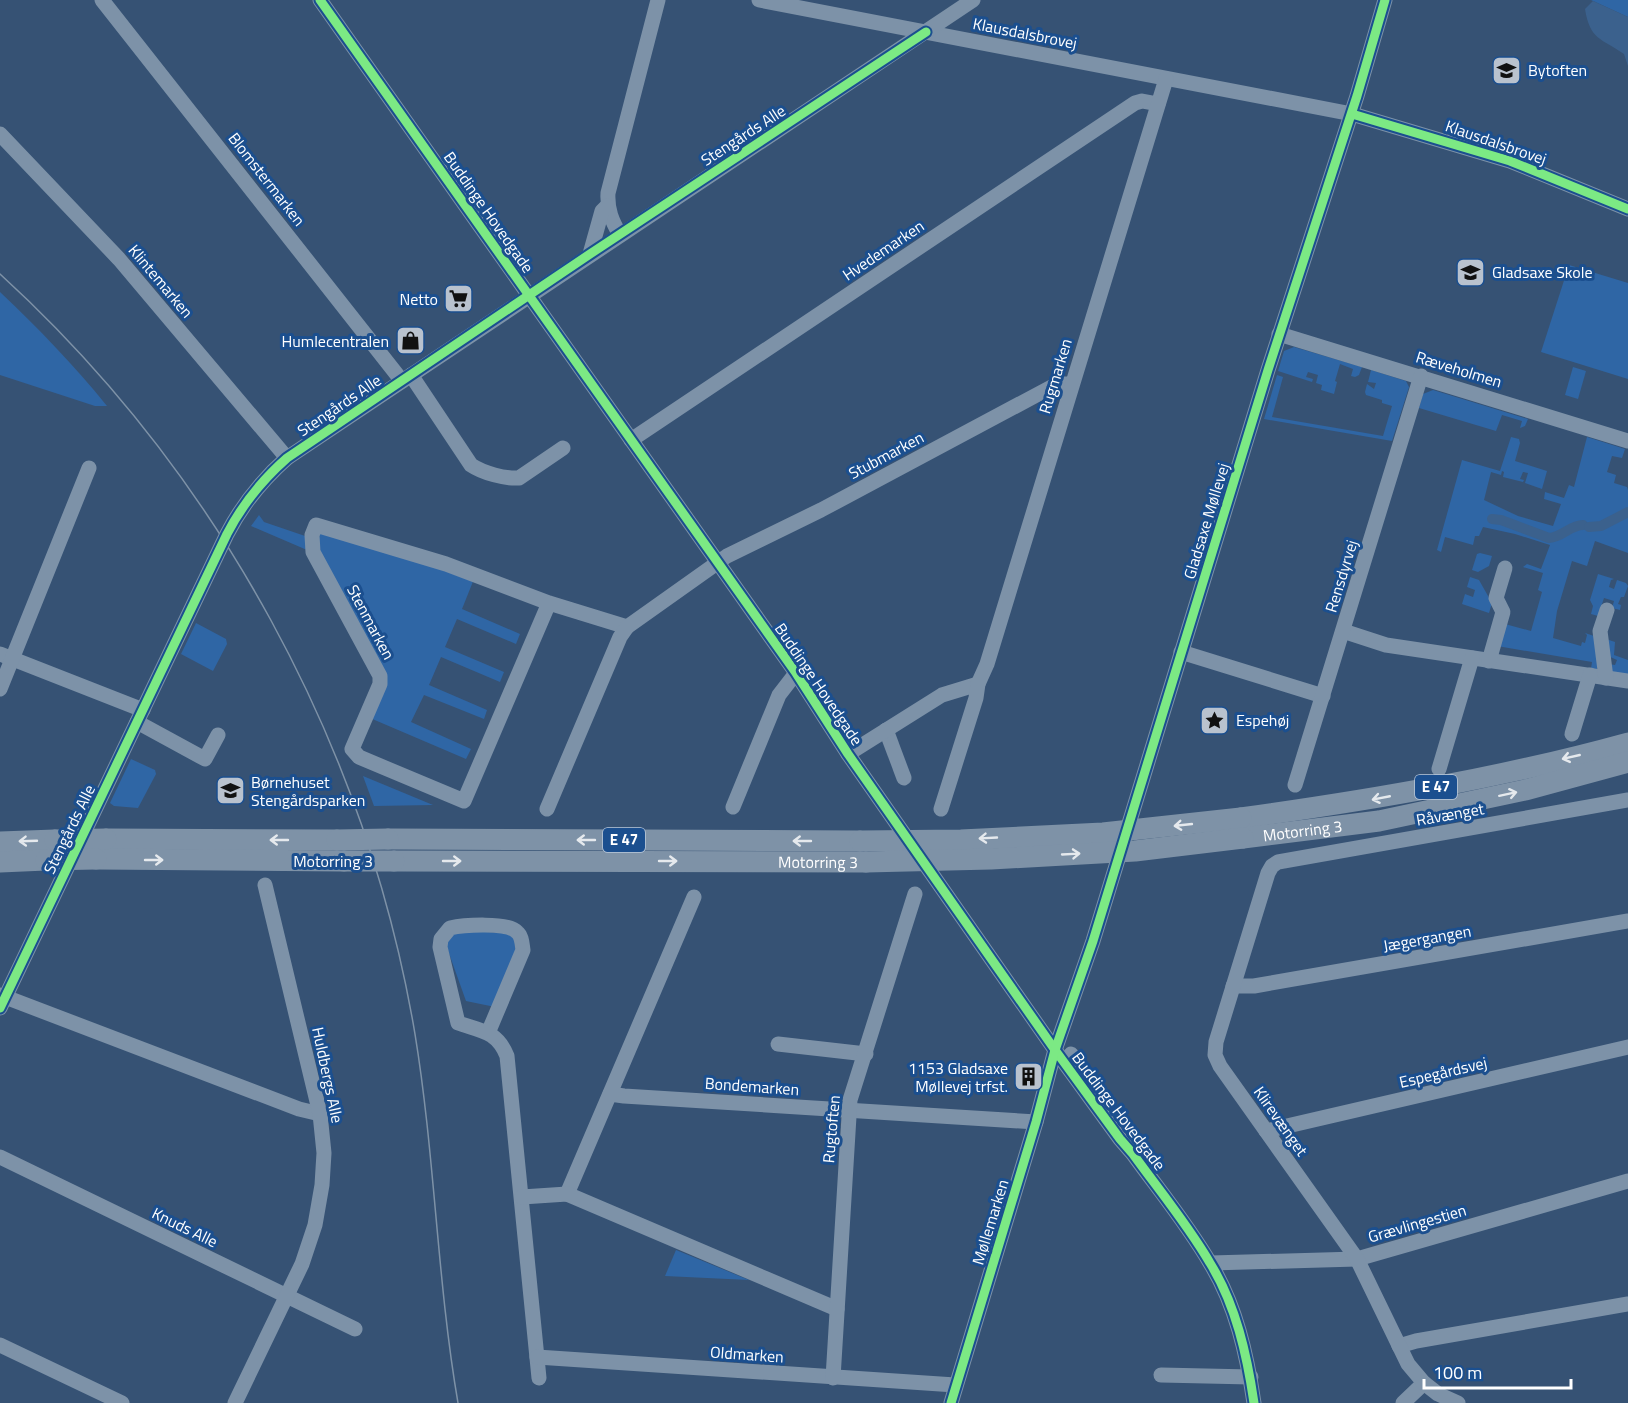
<svg xmlns="http://www.w3.org/2000/svg" width="1628" height="1403" font-family="'Titillium Web',sans-serif">
	<style>
		.green { fill: #2f66a5 }
		.water { fill: #3b618d }
		.lines { fill: none; stroke-linecap: round; stroke-linejoin: round }
		.canal { stroke: #3b618d; stroke-width: 10 }
		.minor { stroke: #7d92a8; stroke-width: 15 }
		.highway { stroke: #7e92a7; stroke-width: 21 }
		.tram { stroke: #7e92a7; stroke-width: 1.5 }
		.highway-bridge { stroke: #7e92a7; stroke-width: 21 }
		.cycleway-casing { stroke: #1b4f8f; stroke-width: 13 }
		.cycleway { stroke: #7ce984; stroke-width: 9 }
		.oneway { stroke: #e5e9ed }
		.labels { text-anchor: middle; stroke-width: 6; stroke-linejoin: round; paint-order: stroke }
		.shield { fill: #1b4f8f; stroke: #bbcadd; stroke-width: 1.5 }
		.shield-label { font-size: 15px; font-weight: bold; fill: #fff }
		.street-label { font-size: 16px; fill: #fff; stroke: #1b4f8f }
		.poi-label { font-size: 16px; fill: #fff; stroke: #1b4f8f; text-anchor: start }
	</style>
	<rect width="100%" height="100%" fill="#365274"/>
	<g class="green">
		<polygon points="1591,0 1628,0 1628,17"/>
		<polygon points="1569,265 1628,283 1628,379 1541,352"/>
		<path d="M 0,292 C 38,328 74,365 107,406 L 95,406 L 0,375 Z"/>
		<polygon points="1294,347 1362,367 1359,375 1355,377 1351,376 1353,369 1340,364 1335,381 1337,382 1334,394 1321,390 1322,385 1316,383 1318,375 1308,372 1306,377 1313,379 1312,382 1278,371 1284,351"/>
		<polygon points="1573,367 1586,371 1578,399 1565,395"/>
		<polygon points="1371,370 1406,381 1409,387 1392,441 1264,419 1277,375 1283,377 1272,417 1383,436 1392,406 1382,403 1382,400 1366,395 1365,392 1367,384 1374,389 1376,383 1368,382"/>
		<polygon points="1433,390 1528,419 1525,426 1520,428 1522,421 1502,415 1496,431 1419,408 1423,394"/>
		<polygon points="1511,437 1519,439 1520,443 1515,461 1547,471 1542,489 1525,483 1528,473 1523,472 1520,479 1524,480 1523,482 1503,477 1504,472 1502,471 1501,475 1491,472 1484,500 1518,516 1553,526 1561,504 1544,499 1545,492 1564,498 1569,485 1574,487 1587,437 1625,449 1622,458 1612,456 1607,472 1616,475 1614,483 1627,487 1628,490 1628,553 1595,541 1587,566 1572,561 1557,611 1553,638 1581,646 1582,642 1585,643 1587,635 1585,633 1597,637 1597,672 1591,669 1592,662 1497,646 1505,624 1531,631 1542,592 1538,590 1543,573 1523,567 1527,564 1541,569 1550,545 1515,534 1483,527 1479,536 1475,536 1473,545 1445,537 1441,552 1437,550 1462,460 1500,471"/>
		<polygon points="259,515 264,522 308,537 307,550 251,526"/>
		<polygon points="320,533 474,579 462,609 520,634 516,644 457,619 445,647 504,672 500,682 441,657 429,685 487,710 484,719 424,695 411,722 471,749 466,759 370,718 387,677 317,550"/>
		<polygon points="1480,553 1492,556 1489,566 1478,572 1472,570 1477,554"/>
		<polygon points="1598,574 1614,579 1611,580 1609,587 1614,589 1617,580 1626,583 1628,586 1624,597 1621,597 1618,604 1621,605 1620,610 1612,608 1614,601 1604,598 1598,616 1591,614 1593,606 1590,600"/>
		<polygon points="1470,577 1479,580 1492,603 1489,613 1462,604 1465,594 1473,597 1475,590 1467,587"/>
		<polygon points="196,623 226,639 227,644 213,671 181,654"/>
		<polygon points="1606,639 1615,642 1614,655 1628,660 1628,676 1613,674 1609,664 1615,665 1617,660 1608,656"/>
		<polygon points="131,759 155,770 156,774 138,808 114,806 110,803"/>
		<polygon points="363,776 433,805 374,806"/>
		<polygon points="453,931 514,933 519,944 495,1007 466,1001 446,945"/>
		<polygon points="676,1250 749,1280 665,1276"/>
	</g>
	<path class="water" d="M 1593,1 L 1628,17 L 1628,66 L 1624,54 C 1601,38 1590,40 1585,9 Z"/>
	<g class="lines">
		<g class="canal">
			<path d="M 1492,519 L 1501,520 L 1549,538 C 1563,537 1570,525 1583,525"/>
			<polyline points="1589,527 1601,526 1628,512"/>
		</g>
		<g class="minor">
			<polyline points="102,0 402,381"/>
			<path d="M 320,0 L 796,673 L 848,754 L 1055,1050 L 1120,1139 L 1133,1154 C 1159,1190 1188,1225 1210,1263 C 1236,1305 1247,1355 1254,1403"/>
			<polyline points="759,0 1352,114 1510,161 1628,209"/>
			<polyline points="0,134 119,259 287,458"/>
			<path d="M 620,235 C 612,221 607,210 608,193 L 658,0"/>
			<polyline points="590,254 602,211 607,206"/>
			<polyline points="1279,334 1628,441"/>
			<path d="M 411,375 L 471,465 C 483,473 505,479 519,478 L 563,448"/>
			<polyline points="631,440 1135,103 1142,101 1158,104"/>
			<polyline points="549,603 464,801 359,757 352,749 380,684 380,676 313,552 312,535 316,525 446,564 549,603 627,627"/>
			<polyline points="1343,631 1386,645 1628,681"/>
			<polyline points="1181,652 1323,696"/>
			<polyline points="0,654 143,710"/>
			<polyline points="1489,661 1503,612 1496,598 1505,568"/>
			<polyline points="1606,678 1600,631 1607,610"/>
			<polyline points="0,689 89,468"/>
			<polyline points="137,722 205,759 218,735"/>
			<polyline points="886,730 904,778"/>
			<polyline points="1572,734 1590,675"/>
			<polyline points="848,754 942,695 978,684"/>
			<polyline points="1439,769 1472,658"/>
			<polyline points="1295,785 1421,376"/>
			<polyline points="733,807 779,695 796,673"/>
			<polyline points="547,809 620,637 627,627 727,556 821,510 1057,384 1072,384"/>
			<polyline points="941,809 976,698 978,684 987,664 1166,79"/>
			<polyline points="1233,986 1254,986 1628,921"/>
			<polyline points="0,995 299,1109 320,1114"/>
			<path d="M 0,1008 L 227,534 C 242,505 262,480 287,458 L 973,0"/>
			<path d="M 488,1033 L 523,950 C 522,944 522,936 517,932 C 508,922 463,925 450,928 L 441,939 L 440,947 L 458,1023 C 481,1031 497,1031 507,1056 L 539,1378"/>
			<polyline points="778,1044 866,1054"/>
			<polyline points="1071,1054 1098,1094"/>
			<polyline points="610,1094 624,1096 1036,1122"/>
			<polyline points="1266,1131 1628,1047"/>
			<polyline points="0,1157 355,1329"/>
			<polyline points="567,1194 694,897"/>
			<polyline points="522,1197 567,1194 837,1309"/>
			<polyline points="1211,1263 1357,1259 1628,1181"/>
			<polyline points="0,1345 122,1403"/>
			<polyline points="1399,1346 1416,1341 1628,1304"/>
			<polyline points="537,1357 955,1385"/>
			<polyline points="1161,1375 1251,1377"/>
			<polyline points="833,1378 850,1100 915,894"/>
			<polyline points="235,1403 302,1264 315,1225 322,1185 324,1153 320,1114 265,885"/>
			<polyline points="951,1403 1036,1122 1055,1050 1093,941 1268,370 1357,96 1385,0"/>
			<polyline points="1403,1403 1424,1383"/>
			<polyline points="1458,1403 1438,1394 1424,1383 1408,1364 1357,1259 1220,1066 1215,1055 1216,1042 1268,873 1272,866 1278,862 1628,800"/>
		</g>
		<g class="highway">
			<path d="M 1241,818 C 1371,800 1501,778 1628,743"/>
			<path id="s1" d="M 1243,838 L 1379,821 L 1525,790 L 1628,762"/>
			<polyline points="106,839 337,840"/>
			<polyline points="388,839 860,841"/>
			<polyline points="0,842 55,840"/>
			<polyline points="96,859 344,861"/>
			<path id="s2" d="M 394,861 L 866,862"/>
			<polyline points="0,862 46,860"/>
		</g>
		<path class="tram" d="M 0,274 C 217,472 366,744 415,1034 C 435,1156 437,1281 458,1403"/>
		<g class="highway-bridge">
			<polyline points="55,840 106,839"/>
			<polyline points="337,840 388,839"/>
			<polyline points="860,841 961,840 1103,833 1241,818"/>
			<polyline points="46,860 96,859"/>
			<polyline points="344,861 394,861"/>
			<polyline points="866,862 991,859 1135,851 1243,838"/>
		</g>
		<defs>
			<g id="cycleway">
				<path d="M 320,0 L 796,673 L 848,754 L 1055,1050 L 1120,1139 L 1133,1154 C 1159,1190 1188,1225 1210,1263 C 1236,1305 1247,1355 1254,1403"/>
				<polyline points="1352,114 1510,161 1628,209"/>
				<path d="M 0,1008 L 227,534 C 242,505 262,480 287,458 L 590,254 L 926,32"/>
				<polyline points="951,1403 1036,1122 1055,1050 1093,941 1268,370 1357,96 1385,0"/>
			</g>
		</defs>
		<use href="#cycleway" class="cycleway-casing"/>
		<use href="#cycleway" class="cycleway"/>
	</g>
	<defs><path id="oneway-shaft" d="M-6 0H5M1.5-3L5.5 0L1.5 3" fill="none" stroke-width="1.6" stroke-linecap="round" stroke-linejoin="round" transform="scale(1.5)"/></defs>
	<g class="oneway">
		<use href="#oneway-shaft" transform="translate(1571 757) rotate(167)"/>
		<use href="#oneway-shaft" transform="translate(1508 794) rotate(-12)"/>
		<use href="#oneway-shaft" transform="translate(1381 798) rotate(169)"/>
		<use href="#oneway-shaft" transform="translate(1183 825) rotate(174)"/>
		<use href="#oneway-shaft" transform="translate(988 838) rotate(177)"/>
		<use href="#oneway-shaft" transform="translate(279 840) rotate(-180)"/>
		<use href="#oneway-shaft" transform="translate(586 840) rotate(-180)"/>
		<use href="#oneway-shaft" transform="translate(28 841) rotate(178)"/>
		<use href="#oneway-shaft" transform="translate(802 841) rotate(-180)"/>
		<use href="#oneway-shaft" transform="translate(1071 854) rotate(-3)"/>
		<use href="#oneway-shaft" transform="translate(154 860)"/>
		<use href="#oneway-shaft" transform="translate(452 861)"/>
		<use href="#oneway-shaft" transform="translate(668 861)"/>
	</g>
	<defs>
		<symbol id="school-square" viewBox="-11 -11 22 22"><rect x="-9" y="-9" width="18" height="18" rx="4" fill="#b9c2ce" stroke="#1b4f8f"/><path d="M0-5L7-2L0 1L-7-2ZM-4 1L0 2.5L4 1V4Q0 6-4 4Z" fill="#111"/></symbol>
		<symbol id="supermarket-square" viewBox="-11 -11 22 22"><rect x="-9" y="-9" width="18" height="18" rx="4" fill="#b9c2ce" stroke="#1b4f8f"/><path d="M-6-5.5h2.5l.6 2H6L4.5 2H-2.5L-4.4-4H-6ZM-1.5 3.2a1.3 1.3 0 1 0 .1 0ZM3 3.2a1.3 1.3 0 1 0 .1 0Z" fill="#111"/></symbol>
		<symbol id="shop-square" viewBox="-11 -11 22 22"><rect x="-9" y="-9" width="18" height="18" rx="4" fill="#b9c2ce" stroke="#1b4f8f"/><path d="M-5-2.5h2.3a2.7 3.5 0 0 1 5.4 0H5L5.5 6h-11ZM-1.5-2.5h3a1.5 2.3 0 0 0-3 0Z" fill="#111"/></symbol>
		<symbol id="sight-square" viewBox="-11 -11 22 22"><rect x="-9" y="-9" width="18" height="18" rx="4" fill="#b9c2ce" stroke="#1b4f8f"/><path d="M0-6L1.8-2.2L6-1.7L2.9 1.2L3.7 5.4L0 3.3L-3.7 5.4L-2.9 1.2L-6-1.7L-1.8-2.2Z" fill="#111"/></symbol>
		<symbol id="building-square" viewBox="-11 -11 22 22"><rect x="-9" y="-9" width="18" height="18" rx="4" fill="#b9c2ce" stroke="#1b4f8f"/><path d="M-4-6H4V6H1V3H-1V6H-4ZM-2.5-4.3h1.7v1.8h-1.7ZM.8-4.3h1.7v1.8H.8ZM-2.5-1h1.7V.8h-1.7ZM.8-1h1.7V.8H.8Z" fill="#111"/></symbol>
	</defs>
	<g fill-rule="evenodd">
		<use href="#school-square" x="1490" y="54" width="33" height="33"/>
		<use href="#school-square" x="1454" y="256" width="33" height="33"/>
		<use href="#supermarket-square" x="442" y="282" width="33" height="33"/>
		<use href="#shop-square" x="394" y="324" width="33" height="33"/>
		<use href="#sight-square" x="1198" y="704" width="33" height="33"/>
		<use href="#school-square" x="214" y="774" width="33" height="33"/>
		<use href="#building-square" x="1012" y="1060" width="33" height="33"/>
	</g>
	<g class="labels">
		<g class="shield">
			<rect x="1415" y="775" width="42" height="24" rx="4.5"/>
			<rect x="603" y="828" width="42" height="24" rx="4.5"/>
		</g>
		<g class="shield-label">
			<text x="1436" y="792">E 47</text>
			<text x="624" y="845">E 47</text>
		</g>
		<g class="street-label">
			<text transform="translate(1025 33) rotate(11)" y="6">Klausdalsbrovej</text>
			<text transform="translate(743 135) rotate(-33)" y="6">Stengårds Alle</text>
			<text transform="translate(1496 142) rotate(19)" y="6">Klausdalsbrovej</text>
			<text transform="translate(267 179) rotate(52)" y="6">Blomstermarken</text>
			<text transform="translate(489 212) rotate(55)" y="6">Buddinge Hovedgade</text>
			<text transform="translate(883 250) rotate(-34)" y="6">Hvedemarken</text>
			<text transform="translate(161 281) rotate(50)" y="6">Klintemarken</text>
			<text transform="translate(1459 369) rotate(17)" y="6">Ræveholmen</text>
			<text transform="translate(1055 376) rotate(-73)" y="6">Rugmarken</text>
			<text transform="translate(339 405) rotate(-34)" y="6">Stengårds Alle</text>
			<text transform="translate(886 455) rotate(-28)" y="6">Stubmarken</text>
			<text transform="translate(1206 521) rotate(-73)" y="6">Gladsaxe Møllevej</text>
			<text transform="translate(1341 576) rotate(-73)" y="6">Rensdyrvej</text>
			<text transform="translate(371 622) rotate(62)" y="6">Stenmarken</text>
			<text transform="translate(819 684) rotate(56)" y="6">Buddinge Hovedgade</text>
			<text transform="translate(1450 814) rotate(-10)" y="6">Råvænget</text>
			<text transform="translate(69 829) rotate(-64)" y="6">Stengårds Alle</text>
			<text dy="6" stroke="none"><textPath href="#s1" startOffset="60">Motorring 3</textPath></text>
			<text x="333" y="867">Motorring 3</text>
			<text dy="6" stroke="none"><textPath href="#s2" startOffset="424">Motorring 3</textPath></text>
			<text transform="translate(1427 938) rotate(-10)" y="6">Jægergangen</text>
			<text transform="translate(1443 1072) rotate(-13)" y="6">Espegårdsvej</text>
			<text transform="translate(328 1075) rotate(78)" y="6">Huldbergs Alle</text>
			<text transform="translate(752 1086) rotate(4)" y="6">Bondemarken</text>
			<text transform="translate(1119 1111) rotate(53)" y="6">Buddinge Hovedgade</text>
			<text transform="translate(1281 1121) rotate(55)" y="6">Klirevænget</text>
			<text transform="translate(831 1129) rotate(-85)" y="6">Rugtoften</text>
			<text transform="translate(990 1222) rotate(-73)" y="6">Møllemarken</text>
			<text transform="translate(1417 1223) rotate(-16)" y="6">Grævlingestien</text>
			<text transform="translate(185 1227) rotate(26)" y="6">Knuds Alle</text>
			<text transform="translate(747 1354) rotate(4)" y="6">Oldmarken</text>
		</g>
		<g class="poi-label">
			<text x="1528" y="76">Bytoften</text>
			<text x="1492" y="278">Gladsaxe Skole</text>
			<text x="438" y="305" text-anchor="end">Netto</text>
			<text x="389" y="347" text-anchor="end">Humlecentralen</text>
			<text x="1236" y="726">Espehøj</text>
			<text x="251" y="788">Børnehuset<tspan x="251" dy="18">Stengårdsparken</tspan></text>
			<text x="1008" y="1074" text-anchor="end">1153 Gladsaxe<tspan x="1008" dy="18">Møllevej trfst.</tspan></text>
		</g>
	</g>
	<path d="M1424 1379v9h147v-9" fill="none" stroke="#ffffff" stroke-width="3"/>
	<text x="1433" y="1379" font-size="18" fill="#ffffff" stroke="#1b4f8f" stroke-width="4.5" paint-order="stroke">100 m</text>
</svg>
